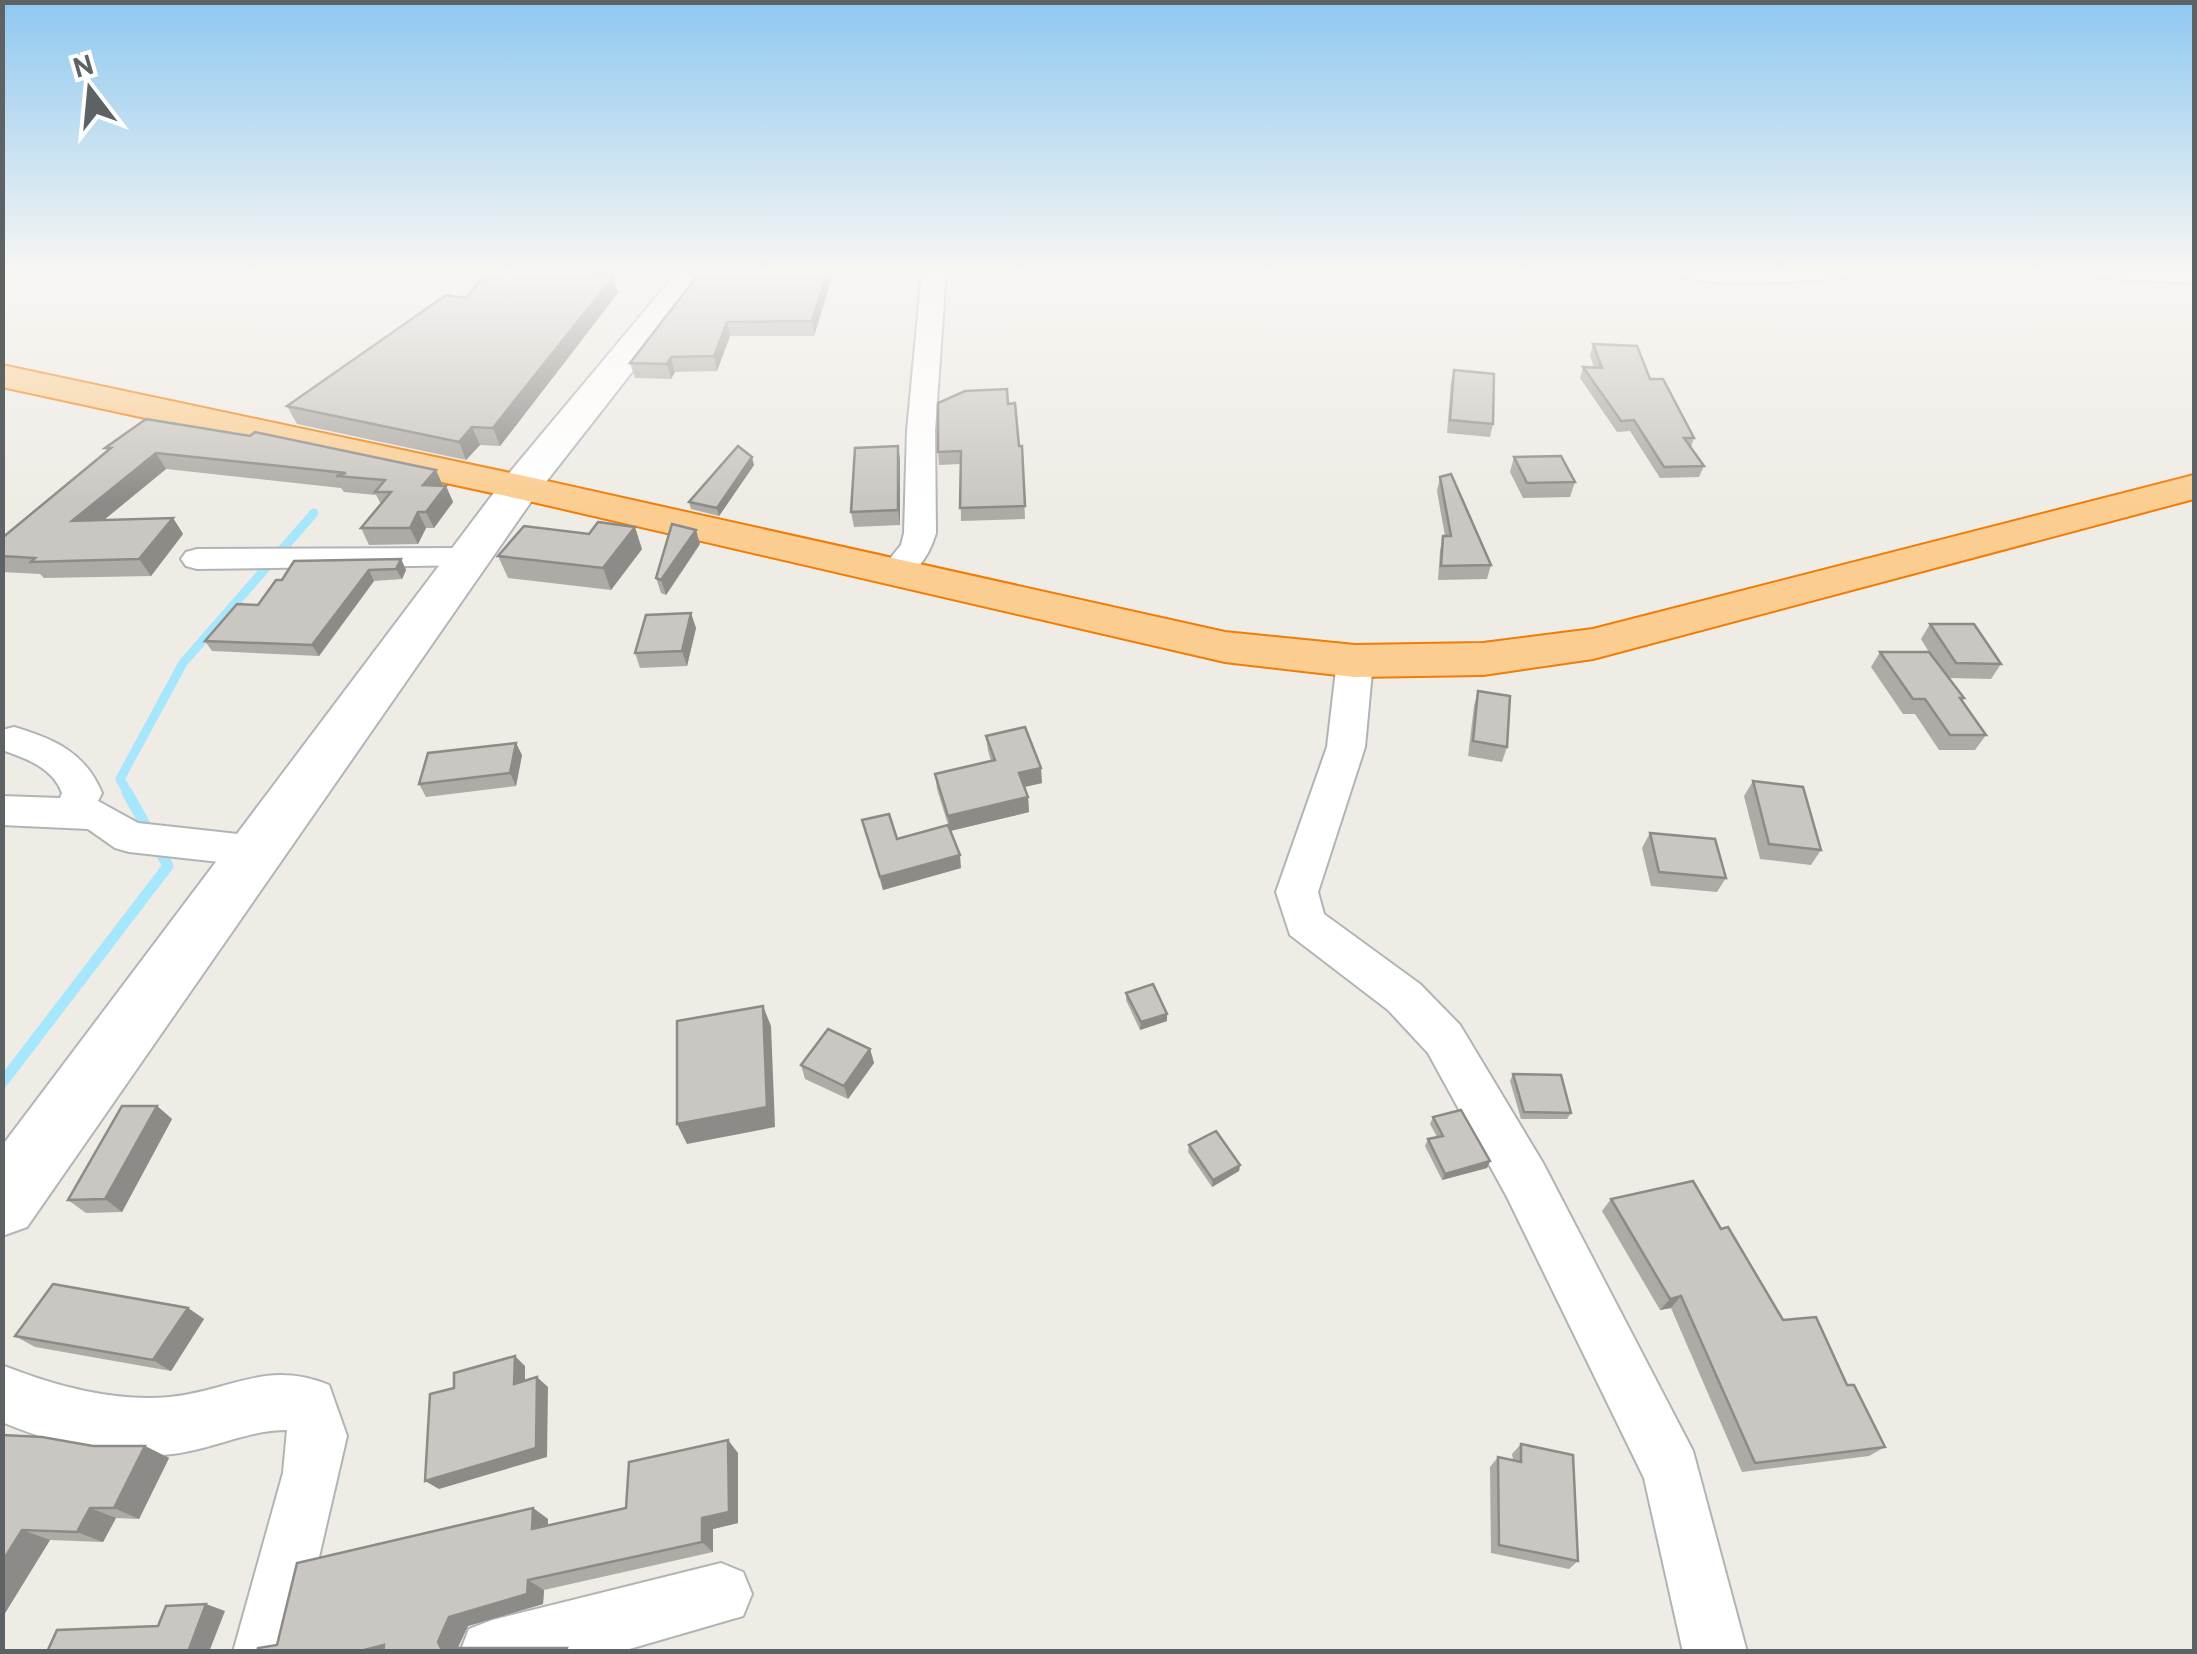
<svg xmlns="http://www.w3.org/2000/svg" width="2197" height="1654" font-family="Overpass,sans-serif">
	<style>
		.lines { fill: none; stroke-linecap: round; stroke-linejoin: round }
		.stream-far1 { stroke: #a7e7fd; stroke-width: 9 }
		.stream { stroke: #a7e7fd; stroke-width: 11 }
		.street-casing { stroke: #b1b4b7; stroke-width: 4 }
		.secondary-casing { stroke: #b2b6ba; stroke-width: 4 }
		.highway-casing { stroke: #f07d05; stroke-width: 4 }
		.street { fill: #fff; fill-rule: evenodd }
		.secondary { fill: #fff; fill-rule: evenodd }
		.highway { fill: #fbcd90; fill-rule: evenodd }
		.wall { fill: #aeaaa6 }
		.shaded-wall { fill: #8d8b87 }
		.building { fill: #cac6c1; stroke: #8d8b87; stroke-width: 2.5 }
	</style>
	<rect width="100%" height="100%" fill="#efebe5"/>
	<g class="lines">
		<polyline class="stream-far1" points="129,795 120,779 183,663 314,513"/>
		<polyline class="stream" points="2,1083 168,866 127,792"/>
		<defs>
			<g id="street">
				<path d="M 922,271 L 946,271 L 935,431 L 936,533 C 929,557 911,586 884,579 L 879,572 L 901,545 L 904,533 L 907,431 Z"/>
				<path d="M 1672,271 L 1858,271 L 1846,278 C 1814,280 1692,291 1672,271 Z"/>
				<polygon points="2084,271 2194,271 2194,283 2096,278"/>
				<polygon points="469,548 480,551 485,558 480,565 197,569 186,566 181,559 186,552 197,549"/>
				<polygon points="1355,650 1367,653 1373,661 1365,747 1318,892 1324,914 1420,984 1460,1025 1543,1163 1693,1451 1747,1652 1683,1652 1644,1478 1507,1197 1428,1053 1388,1010 1290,935 1276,892 1327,747 1337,661 1343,653"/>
				<path d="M 14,727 C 54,739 85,752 102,793 L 98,801 L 138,823 L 257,836 L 271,840 L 277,851 L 271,862 L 257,866 L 129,852 L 115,848 L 88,829 L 2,825 L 2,796 L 60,798 L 62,793 C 53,768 26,758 2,750 L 2,730 Z"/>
				<path d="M 2,1365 C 55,1386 112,1402 170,1397 C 230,1391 267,1359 329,1385 L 347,1436 L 297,1652 L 233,1652 L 283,1473 L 287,1430 C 253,1430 223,1444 190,1451 C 127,1465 60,1446 2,1422 Z"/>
				<polygon points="721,1563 743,1572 752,1594 743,1616 619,1652 460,1652 469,1629 492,1620"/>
			</g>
			<polygon id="secondary" points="678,271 711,271 535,496 27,1227 2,1236 2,1146 505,478"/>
			<polygon id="highway" points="2,365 520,475 1225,632 1355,645 1483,643 1593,629 2194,475 2194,499 1593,659 1483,675 1355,677 1225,662 520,499 2,387"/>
		</defs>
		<use href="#street" class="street-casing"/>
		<use href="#secondary" class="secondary-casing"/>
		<use href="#highway" class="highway-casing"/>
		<use href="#street" class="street"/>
		<use href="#secondary" class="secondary"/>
		<use href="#highway" class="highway"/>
	</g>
	<g class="wall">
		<polygon points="488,271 608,271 609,274 607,277 618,293 500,446 480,445 466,460 297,424 287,406 466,298"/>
		<polygon points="701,271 834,271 814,336 730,336 717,371 675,372 671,379 635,378 630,363"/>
		<polygon points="1452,271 1512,271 1511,276 1453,274"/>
		<polygon points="1593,344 1650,379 1694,438 1691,447 1704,466 1699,477 1660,478 1630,431 1617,432 1580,378 1583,367 1594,368 1590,355"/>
		<polygon points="1454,370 1493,424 1490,437 1447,433 1451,382"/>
		<polygon points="1008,404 1019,446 1022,446 1025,519 961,521 960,464 939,465 938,452"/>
		<polygon points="146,419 446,486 453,502 434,528 426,528 418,544 369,545 361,528 381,504 376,495 344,492 341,488 166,469 104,520 173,518 183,534 151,576 44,578 40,574 2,572 2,538 108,451 105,448"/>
		<polygon points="898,446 900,460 900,525 854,527 851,512"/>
		<polygon points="1514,457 1575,482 1570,497 1523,498 1510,472"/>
		<polygon points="754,465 719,516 691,509 689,502"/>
		<polygon points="1440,477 1491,565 1487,579 1438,580 1440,551 1443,536 1445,536 1437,491"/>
		<polygon points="589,534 642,549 611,590 508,578 498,556"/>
		<polygon points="700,544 666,595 661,593 656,578"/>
		<polygon points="401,559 406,570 402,579 374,581 319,656 212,651 205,641 258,605 282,580"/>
		<polygon points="1930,624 2001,664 1991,679 1949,678 1964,698 1962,701 1986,735 1975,750 1939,750 1915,714 1903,714 1871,667 1880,652 1929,652 1921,639"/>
		<polygon points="696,628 687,666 640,668 635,653"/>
		<polygon points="1478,691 1507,747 1502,762 1468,756 1474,706"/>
		<polygon points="986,736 1042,783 1024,787 1028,797 1029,812 950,831 937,789 935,774 991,761 988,751"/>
		<polygon points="522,755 516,786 426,797 419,784"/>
		<polygon points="1753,781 1821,850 1811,865 1760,859 1744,796"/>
		<polygon points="862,820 897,839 961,868 883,890"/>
		<polygon points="1650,833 1726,878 1717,892 1651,886 1642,848"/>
		<polygon points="1126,993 1167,1021 1140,1030 1126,1000"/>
		<polygon points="870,1049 874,1063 848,1099 805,1079 801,1065"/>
		<polygon points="1513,1074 1571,1113 1567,1119 1521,1119 1510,1081"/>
		<polygon points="157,1106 172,1119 122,1212 86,1213 68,1200"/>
		<polygon points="1433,1117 1490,1161 1487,1168 1442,1180 1425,1146 1428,1139 1437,1137 1430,1124"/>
		<polygon points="1189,1145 1240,1165 1239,1171 1212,1187 1188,1152"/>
		<polygon points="1611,1199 1721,1229 1783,1320 1847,1385 1885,1447 1869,1456 1742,1472 1671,1308 1660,1310 1602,1211"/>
		<polygon points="188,1308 204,1319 171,1371 35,1347 15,1336"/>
		<polygon points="2,1435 93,1446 145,1446 169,1458 139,1519 116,1518 103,1542 50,1540 2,1618"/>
		<polygon points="1521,1444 1578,1561 1569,1569 1491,1553 1490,1467 1498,1457 1513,1460 1512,1454"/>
		<polygon points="738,1453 738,1523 713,1529 713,1552 544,1590 543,1604 468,1626 458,1648 277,1645 533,1508 548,1519 548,1525 626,1508"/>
	</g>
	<g class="shaded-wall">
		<polygon points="595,271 608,271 609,274 597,291 592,275"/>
		<polygon points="828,271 834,271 814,336 812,321"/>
		<polygon points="613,277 618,293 500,446 493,428"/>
		<polygon points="727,322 730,336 717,371 714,356"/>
		<polygon points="671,357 675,372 671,379 667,364"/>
		<polygon points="472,427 480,445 466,460 459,442"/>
		<polygon points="898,446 900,460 900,525 898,510"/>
		<polygon points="156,453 166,469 83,537 72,521"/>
		<polygon points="752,457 754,465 719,516 717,508"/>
		<polygon points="436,470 443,486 423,485"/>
		<polygon points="446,486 453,502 434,528 426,512"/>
		<polygon points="418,512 426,528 418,544 410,528"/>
		<polygon points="173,518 183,534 151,576 139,559"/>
		<polygon points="635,527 642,549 611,590 603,568"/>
		<polygon points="696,530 700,544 666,595 661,580"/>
		<polygon points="401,559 406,570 402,579 396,569"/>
		<polygon points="369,570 374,581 319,656 312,645"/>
		<polygon points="691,613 696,628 687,666 682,651"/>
		<polygon points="516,743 522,755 516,786 510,773"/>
		<polygon points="1041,768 1042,783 1020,788 1019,773"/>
		<polygon points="1028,797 1029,812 950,831 948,816"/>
		<polygon points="960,855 961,868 883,890 880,877"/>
		<polygon points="763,1006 771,1026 775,1127 687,1144 677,1124"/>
		<polygon points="1167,1014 1167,1021 1140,1030 1141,1022"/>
		<polygon points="870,1049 874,1063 848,1099 844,1086"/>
		<polygon points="157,1106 172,1119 122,1212 105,1199"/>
		<polygon points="1490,1161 1487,1168 1442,1180 1445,1174"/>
		<polygon points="1240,1165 1239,1171 1212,1187 1213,1180"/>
		<polygon points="1681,1296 1671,1308 1660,1310 1670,1299"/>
		<polygon points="188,1308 204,1319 171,1371 153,1360"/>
		<polygon points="515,1356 525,1366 525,1394 514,1384"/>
		<polygon points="537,1377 548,1387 547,1457 439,1489 425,1481"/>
		<polygon points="728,1440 738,1453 738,1523 713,1529 713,1552 702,1542 702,1518"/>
		<polygon points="145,1446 169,1458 139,1519 114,1508"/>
		<polygon points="90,1508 116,1518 103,1542 77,1532"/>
		<polygon points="533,1508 548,1519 547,1539 532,1529"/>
		<polygon points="22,1530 50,1540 2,1618 2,1562"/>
		<polygon points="528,1580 544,1590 543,1604 468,1626 456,1651 441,1648 438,1642 449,1617"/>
		<polygon points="206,1604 225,1611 209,1652 188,1652"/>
		<polygon points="384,1645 402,1652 356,1652"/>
	</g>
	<g class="building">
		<polygon points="488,271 595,271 592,275 613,277 493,428 472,427 459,442 287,406 446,295 466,298"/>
		<polygon points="701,271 828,271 812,321 727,322 714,356 671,357 667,364 630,363"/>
		<polygon points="1593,344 1637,346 1650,379 1663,379 1694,438 1684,438 1704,466 1664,467 1634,420 1621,421 1583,367 1602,368"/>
		<polygon points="1454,370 1494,374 1493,424 1450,420"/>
		<polygon points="1007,389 1008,404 1015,403 1019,446 1022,446 1025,506 960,508 961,451 938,452 938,403 965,391"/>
		<polygon points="146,419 250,436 255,432 436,470 423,485 446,486 426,512 418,512 410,528 361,528 391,492 375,492 385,480 336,476 346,473 156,453 72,521 173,518 139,559 31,562 35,558 2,556 2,538 111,448 105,448"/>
		<polygon points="738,446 752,457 717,508 689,502"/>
		<polygon points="898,446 898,510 851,512 855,448"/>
		<polygon points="1561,456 1575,482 1527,483 1514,457"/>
		<polygon points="1451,474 1491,565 1441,566 1443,536 1451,536 1440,477"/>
		<polygon points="598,522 635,527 603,568 498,556 524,526 589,534"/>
		<polygon points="672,524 696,530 661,580 656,578"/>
		<polygon points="401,559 396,569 369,570 312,645 205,641 237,604 258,605 276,580 282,580 294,561"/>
		<polygon points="691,613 682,651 635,653 646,615"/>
		<polygon points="1930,624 1974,624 2001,664 1956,663"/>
		<polygon points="1880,652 1929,652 1964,698 1960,698 1986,735 1950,735 1925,699 1913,699"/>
		<polygon points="1478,691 1510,696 1507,747 1473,741"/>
		<polygon points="1025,727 1041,768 1019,773 1028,797 948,816 935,774 995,760 986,736"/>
		<polygon points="516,743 510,773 419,784 428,753"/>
		<polygon points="1753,781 1803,787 1821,850 1769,844"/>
		<polygon points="889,814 897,839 948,825 960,855 880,877 862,820"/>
		<polygon points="1650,833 1715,839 1726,878 1659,872"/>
		<polygon points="1153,984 1167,1014 1141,1022 1126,993"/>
		<polygon points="763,1006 767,1107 677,1124 677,1021"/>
		<polygon points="828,1029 870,1049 844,1086 801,1065"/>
		<polygon points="1513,1074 1561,1075 1571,1113 1524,1112"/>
		<polygon points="122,1106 157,1106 105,1199 68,1200"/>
		<polygon points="1461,1110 1490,1161 1445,1174 1428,1139 1443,1136 1433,1117"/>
		<polygon points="1216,1131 1240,1165 1213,1180 1189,1145"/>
		<polygon points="1693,1181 1721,1229 1728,1227 1783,1320 1816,1317 1847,1385 1854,1385 1885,1447 1755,1463 1681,1296 1670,1299 1611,1199"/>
		<polygon points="53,1284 188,1308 153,1360 15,1336"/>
		<polygon points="515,1356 514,1384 537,1377 536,1448 425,1481 430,1394 454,1388 454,1373"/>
		<polygon points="2,1435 42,1437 93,1446 145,1446 114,1508 90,1508 77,1532 22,1530 2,1562"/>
		<polygon points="728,1440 729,1512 702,1518 702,1542 528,1580 527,1594 449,1617 438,1642 441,1648 567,1648 566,1652 383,1652 384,1645 356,1652 257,1652 258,1648 277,1645 297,1563 533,1508 532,1529 626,1508 629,1462"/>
		<polygon points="1521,1444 1573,1455 1578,1561 1499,1545 1498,1457 1521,1462"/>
		<polygon points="206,1604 188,1652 47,1652 57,1630 158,1626 166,1606"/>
	</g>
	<linearGradient id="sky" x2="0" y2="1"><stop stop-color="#8ec8f0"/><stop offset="0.54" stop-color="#f8f6f3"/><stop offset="1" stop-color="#f8f6f3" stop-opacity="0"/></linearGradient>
	<rect width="2197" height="503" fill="url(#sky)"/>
	<rect width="2197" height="1654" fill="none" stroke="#5d6265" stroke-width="10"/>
	<g transform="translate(90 90) rotate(344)" stroke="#ffffff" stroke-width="8" paint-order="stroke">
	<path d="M0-8L18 38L0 25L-18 38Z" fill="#5d6265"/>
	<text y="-15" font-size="28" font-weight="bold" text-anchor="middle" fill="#5d6265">N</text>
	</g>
</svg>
